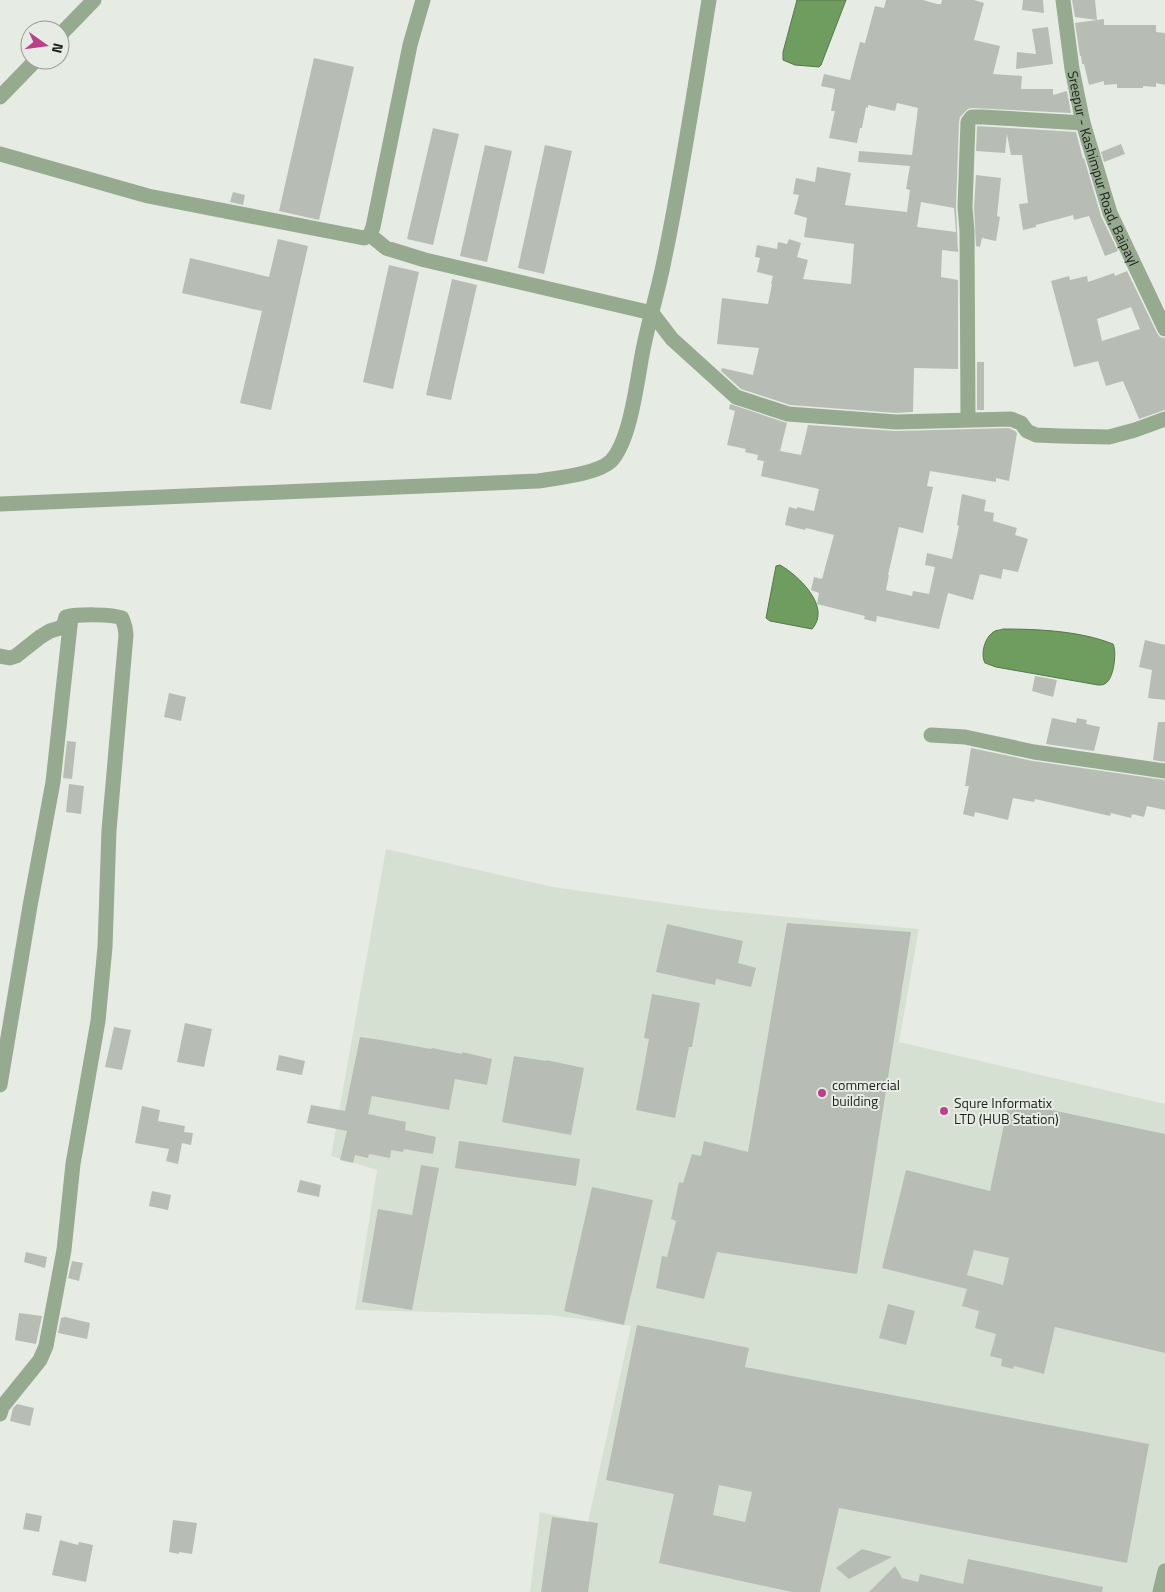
<svg xmlns="http://www.w3.org/2000/svg" width="1165" height="1592" font-family="'Titillium Web',sans-serif">
	<style>
		.built { fill: #d6e0d2 }
		.water { fill: #6f9c5f; stroke: #57774c }
		.building { fill: #b7bdb5; fill-rule: evenodd }
		.lines { fill: none; stroke-linecap: round; stroke-linejoin: round }
		.minor { stroke: #95aa8e; stroke-width: 15 }
		.poi-dot { fill: #be3f8a; stroke: #e6ece4; stroke-width: 2 }
		.labels { text-anchor: middle; stroke-width: 4; stroke-linejoin: round; paint-order: stroke }
		.street-label { font-size: 14px; fill: #20221f; stroke: #e6ece4 }
		.poi-label { font-size: 14px; fill: #20221f; stroke: #e6ece4; text-anchor: start }
	</style>
	<rect width="100%" height="100%" fill="#e6ece4"/>
	<polygon class="built" points="386,849 553,887 715,910 919,929 899,1042 1165,1104 1165,1585 1163,1592 530,1592 540,1512 588,1522 631,1326 550,1315 355,1310 377,1170 331,1156"/>
	<g class="water">
		<polygon points="797,0 846,0 821,65 819,67 795,65 783,60 783,52"/>
		<path d="M 780,565 C 798,575 832,607 812,629 L 770,621 L 766,618 L 776,566 Z"/>
		<path d="M 1003,629 C 1039,629 1080,631 1113,644 C 1117,651 1114,678 1106,683 C 1103,685 1102,685 1098,685 L 996,667 L 985,663 C 980,654 985,636 995,631 C 998,630 1001,630 1003,629 Z"/>
	</g>
	<g class="building">
		<path d="M 886,0 L 923,0 L 937,4 L 941,4 L 942,0 L 974,0 L 984,3 L 974,40 L 1000,46 L 993,74 L 1022,76 L 1021,89 L 1053,89 L 1053,95 L 1067,91 L 1071,113 L 972,108 L 968,109 L 960,117 L 959,122 L 956,207 L 958,252 L 942,250 L 941,277 L 958,280 L 958,369 L 914,368 L 913,412 L 896,413 L 790,405 L 741,389 L 721,371 L 722,368 L 753,375 L 759,348 L 717,344 L 722,298 L 768,304 L 772,284 L 771,284 L 773,276 L 757,272 L 760,258 L 755,257 L 757,245 L 777,249 L 778,242 L 787,244 L 789,239 L 801,243 L 797,257 L 808,260 L 803,279 L 851,284 L 854,244 L 804,237 L 807,218 L 794,214 L 799,195 L 793,194 L 796,178 L 815,182 L 817,167 L 851,173 L 845,205 L 907,212 L 910,190 L 906,189 L 910,166 L 858,162 L 859,151 L 912,155 L 918,108 L 897,103 L 895,111 L 868,105 L 868,108 L 866,107 L 862,128 L 860,128 L 857,143 L 829,138 L 835,111 L 831,111 L 835,89 L 821,86 L 824,74 L 850,80 L 860,42 L 865,43 L 875,6 L 884,8 ZM 921,202 L 954,208 L 956,232 L 917,227 Z"/>
		<polygon points="1023,0 1043,0 1044,13 1022,10"/>
		<polygon points="1072,0 1095,0 1097,20 1104,19 1104,25 1156,25 1156,32 1165,33 1165,85 1156,83 1156,87 1143,86 1143,88 1117,88 1117,84 1104,85 1104,81 1089,85 1084,64 1082,64 1081,56 1080,56 1075,23 1097,20 1075,17"/>
		<polygon points="1048,27 1053,64 1016,69 1017,52 1036,54 1032,29"/>
		<polygon points="314,58 354,67 319,220 279,211"/>
		<polygon points="977,126 1076,132 1083,159 1084,158 1101,216 1118,251 1105,256 1089,216 1074,220 1073,215 1036,225 1036,227 1023,230 1019,204 1028,203 1022,155 1011,155 1007,134 1005,153 976,151"/>
		<polygon points="433,128 459,134 433,245 407,239"/>
		<polygon points="1121,144 1125,154 1104,162 1101,152"/>
		<polygon points="485,145 512,151 487,262 460,256"/>
		<polygon points="545,145 572,151 544,274 518,268"/>
		<polygon points="976,175 1001,178 997,216 1000,217 996,241 982,238 980,247 976,246 974,207"/>
		<polygon points="233,192 245,195 243,205 230,202"/>
		<polygon points="278,239 308,246 271,410 240,403 262,311 182,293 190,258 269,277"/>
		<polygon points="389,265 419,272 393,389 363,382"/>
		<path d="M 1127,271 L 1157,333 L 1160,337 L 1165,338 L 1165,410 L 1139,419 L 1123,381 L 1106,386 L 1098,361 L 1074,367 L 1051,281 L 1069,276 L 1070,280 L 1087,276 L 1088,282 L 1114,273 L 1115,276 ZM 1131,307 L 1140,329 L 1102,341 L 1097,319 Z"/>
		<polygon points="452,279 477,285 451,400 426,395"/>
		<rect x="977" y="362" width="7" height="48"/>
		<polygon points="730,404 787,423 780,451 801,455 808,425 896,431 1009,428 1015,431 1017,433 1009,481 996,478 996,482 930,471 927,486 933,487 923,533 899,527 888,575 889,575 886,590 912,596 913,591 929,594 935,567 925,565 927,553 952,559 959,526 957,525 962,494 986,500 984,511 994,513 993,521 1017,528 1015,535 1028,539 1018,572 1003,569 1001,579 980,574 973,600 948,593 939,629 877,616 876,622 864,619 865,616 817,604 819,593 811,590 814,577 822,579 834,535 806,528 805,530 785,525 789,507 797,509 797,507 814,511 819,489 761,476 764,461 757,460 758,455 745,452 746,449 727,445 735,411 729,409"/>
		<polygon points="1145,640 1165,645 1165,700 1148,698 1152,670 1139,667"/>
		<polygon points="1035,676 1057,680 1053,697 1032,691"/>
		<polygon points="169,693 186,697 181,721 164,717"/>
		<polygon points="1052,718 1076,723 1077,718 1087,720 1086,724 1100,727 1094,751 1046,744"/>
		<polygon points="1158,722 1165,722 1165,762 1153,760"/>
		<polygon points="67,741 76,742 72,779 63,778"/>
		<polygon points="971,748 1033,761 1165,780 1165,810 1147,806 1144,817 1132,814 1131,818 1111,813 1110,816 1035,799 1034,802 1013,798 1008,820 975,812 974,817 963,814 969,786 965,786"/>
		<polygon points="69,784 84,786 81,814 66,812"/>
		<polygon points="787,923 911,932 857,1274 717,1252 704,1299 656,1288 662,1256 667,1257 676,1221 671,1219 679,1182 683,1183 692,1154 701,1156 704,1141 748,1152"/>
		<polygon points="667,924 743,941 738,963 756,968 751,987 716,979 715,985 656,972"/>
		<polygon points="652,994 700,1003 692,1047 689,1047 675,1118 636,1110 649,1039 644,1038"/>
		<polygon points="185,1023 212,1029 204,1067 177,1062"/>
		<polygon points="114,1027 131,1030 122,1070 105,1067"/>
		<polygon points="360,1037 381,1040 431,1049 432,1048 462,1054 462,1052 492,1059 487,1085 455,1079 449,1110 372,1096 368,1114 406,1122 405,1130 436,1137 433,1154 404,1149 403,1152 391,1150 390,1158 369,1154 368,1158 355,1155 353,1163 340,1160 347,1131 307,1123 311,1105 345,1111"/>
		<polygon points="279,1055 305,1061 302,1075 276,1070"/>
		<polygon points="514,1056 546,1061 546,1060 584,1068 571,1135 502,1122"/>
		<path d="M 1009,1101 L 1165,1134 L 1165,1353 L 1055,1327 L 1044,1374 L 1014,1366 L 1013,1369 L 1001,1366 L 1002,1359 L 990,1356 L 996,1334 L 975,1328 L 979,1311 L 962,1306 L 967,1289 L 882,1268 L 906,1170 L 990,1191 ZM 974,1250 L 1009,1258 L 1003,1285 L 967,1275 Z"/>
		<polygon points="142,1106 160,1110 158,1121 185,1126 184,1132 193,1133 191,1145 182,1143 178,1164 166,1161 169,1149 135,1143"/>
		<polygon points="459,1141 580,1159 576,1186 455,1168"/>
		<polygon points="421,1165 439,1168 412,1310 362,1302 378,1209 412,1215"/>
		<polygon points="300,1180 321,1185 319,1197 297,1192"/>
		<polygon points="592,1187 653,1200 624,1325 564,1311"/>
		<polygon points="152,1191 171,1195 168,1210 149,1206"/>
		<polygon points="26,1252 47,1257 45,1268 24,1262"/>
		<polygon points="72,1261 83,1263 79,1281 68,1278"/>
		<polygon points="888,1304 915,1311 906,1345 879,1338"/>
		<polygon points="19,1313 42,1316 36,1344 15,1340"/>
		<polygon points="65,1317 90,1323 87,1339 58,1333 61,1318"/>
		<path d="M 637,1325 L 749,1348 L 745,1367 L 1149,1444 L 1127,1563 L 839,1508 L 820,1592 L 792,1592 L 659,1563 L 674,1494 L 606,1480 ZM 719,1485 L 752,1492 L 745,1522 L 713,1515 Z"/>
		<polygon points="17,1404 34,1408 30,1426 10,1421 13,1408"/>
		<polygon points="26,1513 42,1516 39,1532 23,1529"/>
		<polygon points="552,1517 598,1523 588,1592 541,1592"/>
		<polygon points="173,1520 197,1523 192,1554 179,1552 179,1554 169,1552"/>
		<polygon points="60,1540 78,1545 79,1542 93,1545 86,1582 52,1575"/>
		<polygon points="862,1549 892,1557 849,1579 836,1568"/>
		<polygon points="968,1559 1103,1587 1102,1592 869,1592 895,1566 902,1578 918,1582 920,1574 963,1584"/>
	</g>
	<g class="lines">
		<g class="minor">
			<path id="s1" d="M 1063,0 L 1072,69 L 1083,123 L 1110,213 L 1165,329"/>
			<polyline points="60,35 94,0"/>
			<polyline points="0,97 36,60"/>
			<polyline points="0,154 148,196 364,238 370,235 373,227 410,45 423,0"/>
			<polyline points="370,235 386,248 425,260 652,313 672,339 736,397 788,414 896,422 1011,419 1021,423 1027,431 1036,435 1060,436 1109,437 1135,430 1165,419"/>
			<polyline points="968,419 967,231 965,207 968,122 972,117 983,117 1083,123"/>
			<path d="M 0,504 L 538,481 C 556,478 598,474 611,461 C 631,440 637,379 643,350 C 649,320 658,291 664,261 C 682,175 695,87 709,0"/>
			<path d="M 0,656 L 10,658 L 16,656 L 40,637 L 50,631 L 63,627 L 66,617 C 78,614 112,614 122,618 L 125,627 L 126,635 L 109,830 L 105,947 L 98,1021 L 73,1164 L 64,1250 L 46,1346 L 40,1360 L 2,1407 L 0,1414"/>
			<polyline points="931,735 965,737 1034,752 1165,771"/>
			<polyline points="0,1085 30,906 53,782 71,617"/>
			<polyline points="1160,1592 1165,1571"/>
		</g>
	</g>
	<g class="poi-dot">
		<circle cx="822" cy="1093" r="5"/>
		<circle cx="944" cy="1111" r="5"/>
	</g>
	<g class="labels">
		<g class="street-label">
			<text dy="5" stroke="none"><textPath href="#s1" startOffset="174">Sreepur - Kashimpur Road, Baipayl</textPath></text>
		</g>
		<g class="poi-label">
			<text x="832" y="1090">commercial<tspan x="832" dy="16">building</tspan></text>
			<text x="954" y="1108">Squre Informatix<tspan x="954" dy="16">LTD (HUB Station)</tspan></text>
		</g>
	</g>
	<g transform="translate(45 45) rotate(104)"><circle r="24" fill="#e6ece4" stroke="#979b95"/>
	<path d="M0-4L9 19L0 12L-9 19Z" fill="#be3f8a"/>
	<text y="-8" font-size="14" font-weight="bold" text-anchor="middle" fill="#20221f">N</text>
	</g>
</svg>
